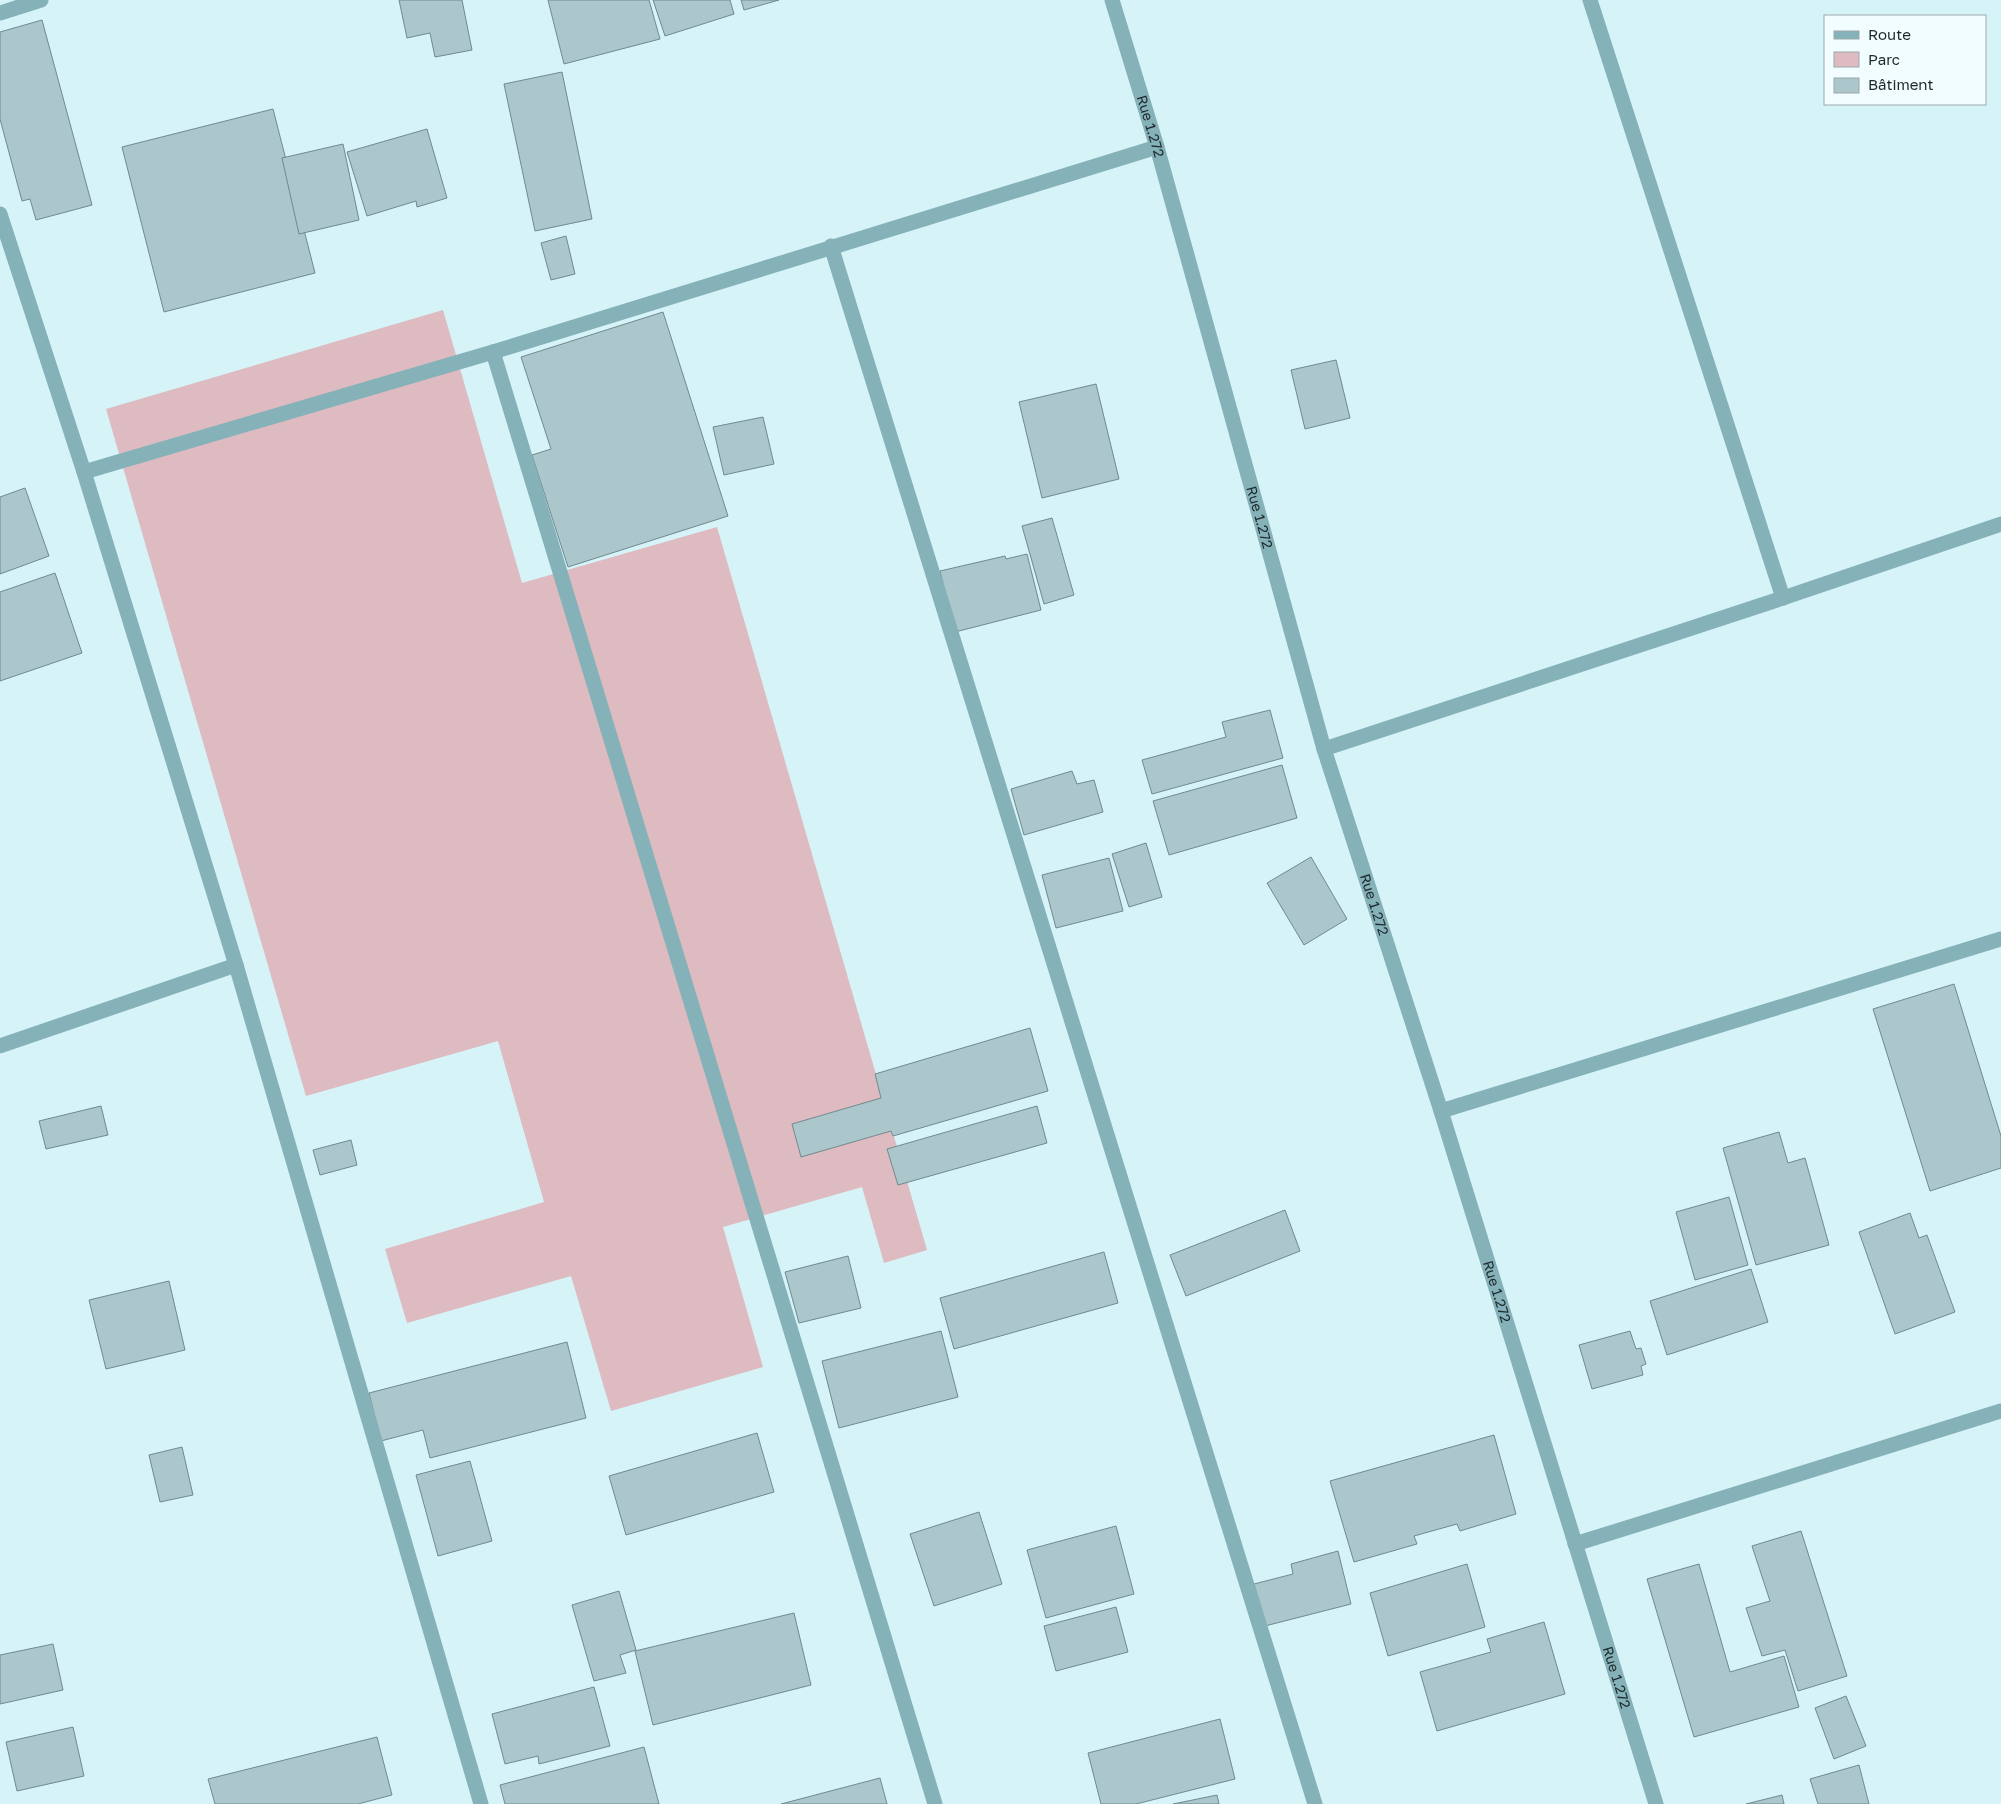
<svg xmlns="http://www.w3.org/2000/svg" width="2001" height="1804" font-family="'Golos Text',sans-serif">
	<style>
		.green { fill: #ddbbc0 }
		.building { fill: #abc7cb; stroke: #708a8f }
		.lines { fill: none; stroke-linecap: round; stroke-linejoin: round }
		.street { stroke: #85b1b9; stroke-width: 15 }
		.labels { text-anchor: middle; stroke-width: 4; stroke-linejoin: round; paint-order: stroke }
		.street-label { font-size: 14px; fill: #1e292b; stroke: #f1fdff }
	</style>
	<rect width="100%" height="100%" fill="#d6f3f8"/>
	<polygon class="green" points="443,310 522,583 717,527 927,1250 884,1263 862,1187 723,1227 763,1367 611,1411 571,1276 407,1323 385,1249 544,1202 498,1041 306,1096 106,409"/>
	<g class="building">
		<polygon points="399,0 462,0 472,50 435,57 430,33 407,38"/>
		<polygon points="548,0 649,0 660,39 564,64"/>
		<polygon points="653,0 730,0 734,14 665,36"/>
		<polygon points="741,0 779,0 744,10"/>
		<polygon points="42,20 92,205 36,220 30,199 22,201 0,119 0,32"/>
		<polygon points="562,72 592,219 535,231 504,84"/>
		<polygon points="273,109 315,273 164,312 122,147"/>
		<polygon points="427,129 447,198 417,207 416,201 367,216 347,152"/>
		<polygon points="343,144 359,220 299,234 282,158"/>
		<polygon points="566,236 575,274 551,280 541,243"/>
		<polygon points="663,312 728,516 568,567 532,455 551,449 521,357"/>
		<polygon points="1336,360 1350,418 1305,429 1291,370"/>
		<polygon points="1096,384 1119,479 1042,498 1019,402"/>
		<polygon points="763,417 774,464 724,475 713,427"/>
		<polygon points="25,488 49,556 0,574 0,497"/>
		<polygon points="1052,518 1074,595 1044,604 1022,526"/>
		<polygon points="1027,554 1041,610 955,632 940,571 1005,556 1006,559"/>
		<polygon points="55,573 82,653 0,681 0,592"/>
		<polygon points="1270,710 1283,758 1152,794 1142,760 1226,737 1222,722"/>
		<polygon points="1282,765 1297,818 1169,855 1153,801"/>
		<polygon points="1072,771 1077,784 1094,780 1103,812 1024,835 1011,789"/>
		<polygon points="1146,843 1162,897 1129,907 1112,854"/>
		<polygon points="1311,857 1347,919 1304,945 1267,883"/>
		<polygon points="1109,858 1123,911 1056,928 1042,875"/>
		<polygon points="1954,984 2001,1136 2001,1168 1930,1191 1873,1009"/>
		<polygon points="1030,1028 1048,1091 893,1136 891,1131 801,1157 792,1124 881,1098 875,1074"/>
		<polygon points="101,1106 108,1135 46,1149 39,1121"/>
		<polygon points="1037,1106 1047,1143 898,1185 887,1149"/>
		<polygon points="1779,1132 1788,1163 1805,1158 1829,1245 1756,1265 1723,1148"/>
		<polygon points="351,1140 357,1165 320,1175 313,1150"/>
		<polygon points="1729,1197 1748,1265 1695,1280 1676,1212"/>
		<polygon points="1285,1210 1300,1251 1186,1296 1170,1255"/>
		<polygon points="1910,1213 1919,1238 1927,1235 1955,1312 1895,1334 1859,1232"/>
		<polygon points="1104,1252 1118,1303 954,1349 940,1298"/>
		<polygon points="848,1256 861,1308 799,1323 785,1272"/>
		<polygon points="1751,1269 1768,1322 1667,1355 1650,1301"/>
		<polygon points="169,1281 185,1350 106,1369 89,1300"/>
		<polygon points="941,1331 958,1397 839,1428 822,1361"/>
		<polygon points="1630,1331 1636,1349 1641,1348 1646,1364 1641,1366 1643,1375 1592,1389 1579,1345"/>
		<polygon points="567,1342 586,1418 430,1458 423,1430 381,1441 369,1393"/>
		<polygon points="757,1433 774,1492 626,1535 609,1476"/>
		<polygon points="1494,1435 1516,1514 1460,1531 1457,1524 1414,1536 1417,1544 1354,1562 1330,1481"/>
		<polygon points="182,1447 193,1495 160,1502 149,1455"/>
		<polygon points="470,1461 492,1541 438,1556 416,1475"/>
		<polygon points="979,1512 1002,1584 934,1606 910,1534"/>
		<polygon points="1116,1526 1134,1594 1046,1618 1027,1550"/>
		<polygon points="1801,1531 1847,1676 1798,1691 1785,1650 1762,1656 1746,1608 1770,1601 1752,1546"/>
		<polygon points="1338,1551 1351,1604 1265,1626 1254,1584 1293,1574 1291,1564"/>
		<polygon points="1467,1564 1485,1627 1388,1656 1370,1593"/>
		<polygon points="1699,1564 1730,1672 1784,1656 1799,1707 1694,1737 1647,1579"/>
		<polygon points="619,1591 636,1650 620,1655 626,1673 594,1681 572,1605"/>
		<polygon points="1116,1607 1128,1652 1056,1671 1044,1626"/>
		<polygon points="794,1613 811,1685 653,1725 635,1651"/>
		<polygon points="1544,1622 1565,1694 1437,1731 1420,1672 1491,1652 1487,1639"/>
		<polygon points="53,1644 63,1690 0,1704 0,1655"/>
		<polygon points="594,1687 610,1746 539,1764 538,1756 505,1764 492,1714"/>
		<polygon points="1846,1696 1866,1746 1834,1759 1815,1708"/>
		<polygon points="1220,1719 1235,1779 1136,1804 1101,1804 1088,1753"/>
		<polygon points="73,1727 84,1776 17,1791 6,1742"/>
		<polygon points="377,1737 392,1795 358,1804 215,1804 208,1779"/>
		<polygon points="644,1747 659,1804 505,1804 500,1785"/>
		<polygon points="1859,1765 1869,1804 1818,1804 1810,1779"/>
		<polygon points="880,1778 887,1804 781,1804"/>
		<polygon points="1217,1795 1219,1804 1173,1804"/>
		<polygon points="1782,1795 1784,1804 1746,1804"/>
	</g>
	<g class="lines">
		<g class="street">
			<path id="s1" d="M 1112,0 L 1157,147 L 1324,749 L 1441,1111 L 1656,1804"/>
			<polyline points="1590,0 1783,598"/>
			<polyline points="0,13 41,0"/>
			<polyline points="0,214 84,472 236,965 481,1804"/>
			<polyline points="831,246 1315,1804"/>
			<polyline points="493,352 935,1804"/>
			<polyline points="84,472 493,352 1157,147"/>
			<polyline points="1324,749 1783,598 2001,524"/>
			<polyline points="0,1046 236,965"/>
			<polyline points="1441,1111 2001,939"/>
			<polyline points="1575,1544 2001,1411"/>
		</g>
	</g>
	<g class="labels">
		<g class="street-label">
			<text dy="5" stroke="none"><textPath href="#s1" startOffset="132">Rue 1.272</textPath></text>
			<text dy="5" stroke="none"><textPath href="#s1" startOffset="538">Rue 1.272</textPath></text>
			<text dy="5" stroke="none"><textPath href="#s1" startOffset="942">Rue 1.272</textPath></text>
			<text dy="5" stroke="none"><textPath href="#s1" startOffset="1348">Rue 1.272</textPath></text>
			<text dy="5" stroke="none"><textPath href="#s1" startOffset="1752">Rue 1.272</textPath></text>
		</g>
	</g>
	<rect x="1824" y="15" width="162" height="90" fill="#f1fdff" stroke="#9da8aa"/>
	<rect x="1834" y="31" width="25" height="8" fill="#85b1b9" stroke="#9da8aa"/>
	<text x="1868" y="40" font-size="15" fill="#1e292b">Route</text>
	<rect x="1834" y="52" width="25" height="15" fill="#ddbbc0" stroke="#9da8aa"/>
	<text x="1868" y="65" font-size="15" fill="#1e292b">Parc</text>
	<rect x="1834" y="78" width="25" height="15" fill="#abc7cb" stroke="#9da8aa"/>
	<text x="1868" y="90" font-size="15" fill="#1e292b">Bâtiment</text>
</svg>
